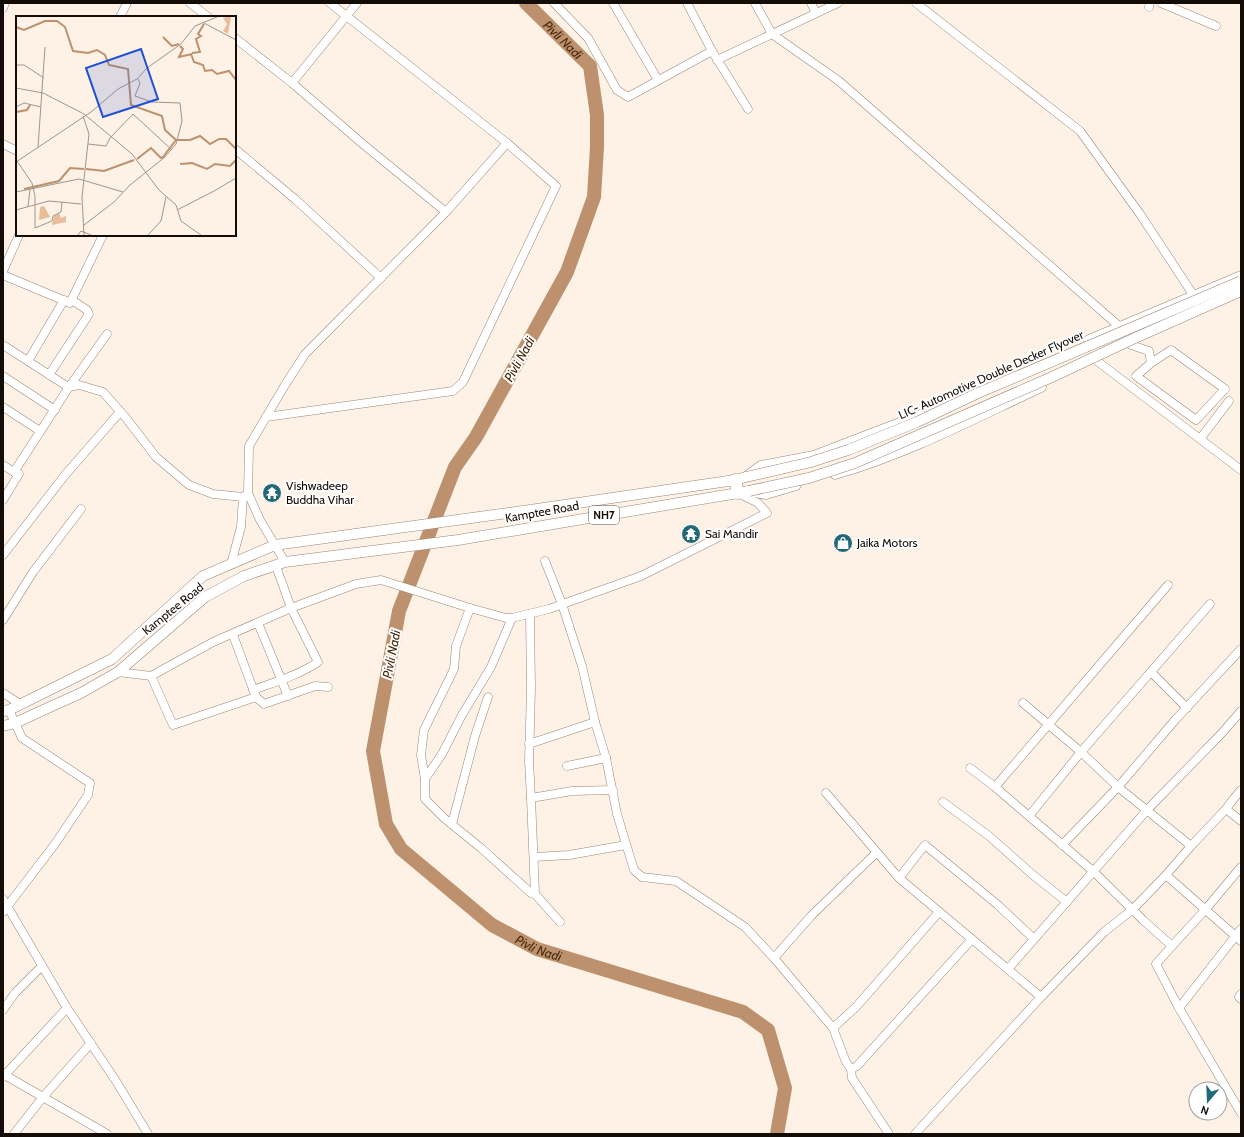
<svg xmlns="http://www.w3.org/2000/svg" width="1244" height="1137" font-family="Cabin,sans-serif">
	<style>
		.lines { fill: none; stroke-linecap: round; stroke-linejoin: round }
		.river { stroke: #bd916d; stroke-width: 14 }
		.minor-casing { stroke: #9a8676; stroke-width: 9 }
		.major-casing { stroke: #9a8676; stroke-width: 11 }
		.highway-casing { stroke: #9a8676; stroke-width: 13 }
		.minor { stroke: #fff; stroke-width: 8 }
		.major { stroke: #fff; stroke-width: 10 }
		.highway { stroke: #fff; stroke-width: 12 }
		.rail { stroke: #403731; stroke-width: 2.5; stroke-dasharray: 7 7; stroke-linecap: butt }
		.major-bridge-casing { stroke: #9a8676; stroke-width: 11; stroke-linecap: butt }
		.major-bridge { stroke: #fff; stroke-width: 10 }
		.labels { text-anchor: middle; stroke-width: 4; stroke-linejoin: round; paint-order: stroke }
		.shield { fill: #fff; stroke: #5a5651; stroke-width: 1 }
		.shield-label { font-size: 11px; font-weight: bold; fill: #140d07 }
		.street-label { font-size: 12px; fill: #140d07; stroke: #fff }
		.poi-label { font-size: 12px; fill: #140d07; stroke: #fff; text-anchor: start }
		.water-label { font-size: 13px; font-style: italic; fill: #47290b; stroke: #fff }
		.inset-river { fill: none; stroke: #bd916d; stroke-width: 2 }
		.inset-road { fill: none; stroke: #a0968d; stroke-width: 1 }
		.view { fill: #1d4ed8; fill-opacity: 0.15; stroke: #1d4ed8; stroke-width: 2 }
		.inset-edge { fill: none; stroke: #140d07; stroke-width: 2 }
	</style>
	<rect width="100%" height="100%" fill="#fef1e6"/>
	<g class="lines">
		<path class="river" id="s1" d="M 526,3 L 590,66 L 597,115 L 597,147 L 594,197 L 567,272 L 476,437 L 455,467 L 399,611 L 373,751 L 386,824 L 401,849 L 492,925 L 537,949 L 743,1012 L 768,1030 L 785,1088 L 777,1134"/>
		<defs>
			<g id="minor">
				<polyline points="190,3 208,17"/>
				<polyline points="554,3 588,38 617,90 628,97 712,51"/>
				<polyline points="613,3 658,80"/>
				<polyline points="687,3 712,51 748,109"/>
				<polyline points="755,3 772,34 839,81 1120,327 1131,345 1149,351 1151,363 1136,376 1196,420 1225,389 1171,350 1151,363"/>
				<polyline points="811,3 816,13"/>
				<polyline points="916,3 1080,131 1140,214 1192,293"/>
				<polyline points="1161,3 1216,26"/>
				<polyline points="1149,7 1150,3"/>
				<polyline points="3,8 5,3"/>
				<polyline points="120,17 127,3"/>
				<polyline points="235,38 292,83 364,145 446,212 305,354 285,385 249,446 248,493 260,520 285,562"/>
				<polyline points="717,60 838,3"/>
				<polyline points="292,83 357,3"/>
				<polyline points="3,144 17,151"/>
				<polyline points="235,149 295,199 381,278"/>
				<polyline points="446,212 507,143"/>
				<polyline points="3,271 19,235"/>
				<polyline points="3,275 70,303 103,235"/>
				<polyline points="3,345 65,385 69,387 79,385 103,392 126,418 156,457 189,485 213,494 243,497 248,493"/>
				<polyline points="28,361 64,300"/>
				<polyline points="1097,361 1241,470"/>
				<polyline points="49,375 89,314 87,310 72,300"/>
				<polyline points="3,376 55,410"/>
				<polyline points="3,407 40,431"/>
				<polyline points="266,417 453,391 463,382 556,186 507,143 330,3"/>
				<polyline points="1200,439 1229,401"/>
				<polyline points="3,465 14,472 69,387 107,334"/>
				<polyline points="3,500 19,474 14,472"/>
				<polyline points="3,555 65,475 120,412"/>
				<polyline points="545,561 562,604 582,666 595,722"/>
				<polyline points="231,564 241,527 243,497"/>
				<polyline points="470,608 456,646 454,669 424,730 421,755 425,779 425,799 444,818 481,848 531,893 535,894 531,798"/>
				<polyline points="530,614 531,689 529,761 531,798 572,791 613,790"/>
				<polyline points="3,620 33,572 81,509"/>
				<polyline points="258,623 288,696"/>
				<polyline points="118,672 151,676 213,642 291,608 356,584 381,580 470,608 506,618 512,618 549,609 641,576 767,513 758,503 738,493"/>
				<polyline points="1151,672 1187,708"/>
				<polyline points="151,676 173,725 256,697 233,635"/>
				<path d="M 253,690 C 275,682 299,675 318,662 L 291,608 L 276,566"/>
				<polyline points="3,693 20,704"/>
				<polyline points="256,697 264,704 315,686 328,687"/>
				<polyline points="1023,703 1081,752 1118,787 1191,846"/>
				<polyline points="529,744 595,722 606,758 617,814 634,870 642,877 676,881 745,927 774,958 833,1028 846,1062 851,1069 852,1078 889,1134"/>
				<polyline points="567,766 606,758"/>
				<polyline points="970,768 995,787 1093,871 1143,920 1172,946 1156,964 1179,1008 1241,1113"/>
				<polyline points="425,779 442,754 462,715 491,667 512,618"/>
				<polyline points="995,787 1168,585"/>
				<polyline points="826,793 899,878 1041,997"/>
				<polyline points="943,802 989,836 1033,875 1067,902"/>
				<polyline points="1226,809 1241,821"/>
				<polyline points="1029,816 1081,752 1210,604"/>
				<polyline points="452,824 475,736 488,697"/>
				<polyline points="1062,845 1118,787 1176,719 1241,649"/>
				<polyline points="534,857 569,855 626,845"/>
				<polyline points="1166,875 1241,941"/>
				<polyline points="899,878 925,845 998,905 1034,939"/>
				<polyline points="535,894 560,922"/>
				<polyline points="3,899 67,1008 116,1081 148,1134"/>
				<polyline points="3,912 55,844 88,795 90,783 22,738 9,710"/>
				<polyline points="1172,946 1205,910 1241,867"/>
				<polyline points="774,958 811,916 876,853"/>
				<polyline points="1008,969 1147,810 1221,734 1241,711"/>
				<polyline points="1241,994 1239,997 1241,999"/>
				<polyline points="1179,1008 1241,929"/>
				<polyline points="3,1010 15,993 42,966"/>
				<polyline points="833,1028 856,1007 939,912"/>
				<polyline points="851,1069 857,1066 972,939"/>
				<polyline points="3,1074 107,1134"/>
				<polyline points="3,1077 67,1008"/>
				<polyline points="14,1134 43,1097 91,1043"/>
				<polyline points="915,1134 1041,997 1104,932 1132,910 1166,875 1191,846 1226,809 1231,802 1241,790"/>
			</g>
			<g id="major">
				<polyline points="1089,340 1241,276"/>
				<path d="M 835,474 C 906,454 974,418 1041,387"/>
				<polyline points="3,711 9,710 112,659 203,576 275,545 537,509 735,480 746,477 761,466 814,456 921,415"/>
				<polyline points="3,726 15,723 50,707 81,693 118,672 205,597 244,576 285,562 458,540 738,493 749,491 766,494 796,485"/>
			</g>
			<polyline id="highway" points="735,480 738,493"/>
		</defs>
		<use href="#minor" class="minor-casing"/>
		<use href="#major" class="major-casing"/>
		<use href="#highway" class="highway-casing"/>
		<use href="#minor" class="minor"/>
		<use href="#major" class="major"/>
		<use href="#highway" class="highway"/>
		<polyline class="rail" points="1211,297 1241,284"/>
		<defs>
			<g id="major-bridge">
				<polyline points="746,477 811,462 848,450 917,422 978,393 1241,281"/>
				<polyline points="749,491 809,478 855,463 1052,377 1135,338 1241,291"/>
			</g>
		</defs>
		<use href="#major-bridge" class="major-bridge-casing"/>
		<use href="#major-bridge" class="major-bridge"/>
	</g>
	<defs>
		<symbol id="temple-disc" viewBox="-11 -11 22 22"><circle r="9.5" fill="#216976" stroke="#fff"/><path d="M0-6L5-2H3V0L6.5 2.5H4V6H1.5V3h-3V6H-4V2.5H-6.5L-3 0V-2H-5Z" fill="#fff"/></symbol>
		<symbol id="shop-disc" viewBox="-11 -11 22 22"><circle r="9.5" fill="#216976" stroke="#fff"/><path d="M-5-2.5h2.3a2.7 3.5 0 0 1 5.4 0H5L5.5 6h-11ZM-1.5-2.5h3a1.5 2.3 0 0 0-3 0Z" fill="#fff"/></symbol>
	</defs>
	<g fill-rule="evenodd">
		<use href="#temple-disc" x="261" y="482" width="22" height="22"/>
		<use href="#temple-disc" x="680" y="523" width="22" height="22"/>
		<use href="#shop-disc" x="832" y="532" width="22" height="22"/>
	</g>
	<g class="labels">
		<rect class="shield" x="589" y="506" width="30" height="18" rx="3"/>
		<g class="shield-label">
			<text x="604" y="519">NH7</text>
		</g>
		<g class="street-label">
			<text transform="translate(991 375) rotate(-24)" y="4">LIC- Automotive Double Decker Flyover</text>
			<text transform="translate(542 512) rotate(-10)" y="4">Kamptee Road</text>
			<text transform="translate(173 609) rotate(-39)" y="4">Kamptee Road</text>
		</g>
		<g class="poi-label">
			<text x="286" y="490">Vishwadeep<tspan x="286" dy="14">Buddha Vihar</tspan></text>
			<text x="705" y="538">Sai Mandir</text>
			<text x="857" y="547">Jaika Motors</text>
		</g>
		<g class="water-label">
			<text dy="5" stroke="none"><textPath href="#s1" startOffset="52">Pivli Nadi</textPath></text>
			<text transform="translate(519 359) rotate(-61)" y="5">Pivli Nadi</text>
			<text transform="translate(391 654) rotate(-79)" y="5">Pivli Nadi</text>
			<text dy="5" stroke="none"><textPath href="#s1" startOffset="1097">Pivli Nadi</textPath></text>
		</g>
	</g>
	<g transform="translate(16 16)">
		<rect width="220" height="220" fill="#fef1e6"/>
		<path d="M 210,1 L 215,1 L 212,18 L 207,15 L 211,8 L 207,2 ZM 28,190 L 34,201 L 23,204 L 24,191 ZM 43,197 L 45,202 L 50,200 L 50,206 L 36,209 L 38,200 Z" fill="#e7bd9a"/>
		<path class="inset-river" d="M 0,11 L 8,14 L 29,5 L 41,5 L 49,11 L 57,35 L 72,37 L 81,34 L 89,39 L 93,49 L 112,53 L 115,89 L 146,100 L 149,114 L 160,124 L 174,124 L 184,120 L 194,128 L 203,123 L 210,123 L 220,133M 147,21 L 156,30 L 163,28M 164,30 L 167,33 L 163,41 L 176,38M 176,37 L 184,36 L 180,23 L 185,20 L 182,18 L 188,8M 175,38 L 178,46 L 187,49 L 189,55 L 196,54 L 201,58 L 213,55 L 220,64M 0,96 L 11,94 L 14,89M 121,143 L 135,132 L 145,142 L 147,141 L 160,124M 164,148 L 176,147 L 191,153 L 199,148 L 214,150 L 220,144M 70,153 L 88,155 L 118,144M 8,173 L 43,165 L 54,152 L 68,153"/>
		<path class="inset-road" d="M 188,7 L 220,24M 0,49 L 8,49 L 28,62M 0,72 L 27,77 L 68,98 L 116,138 L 143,174 L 160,189 L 165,205 L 185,219M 0,91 L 8,87 L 25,91M 67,100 L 73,118 L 66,181 L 68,219M 72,128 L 90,130 L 94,122 L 117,98 L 156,134M 22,131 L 29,31M 1,145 L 16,167 L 19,180 L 19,212 L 36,205 L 37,200 L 45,196 L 46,186M 0,146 L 75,96 L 102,73 L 121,63 L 131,52 L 165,28 L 179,10 L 201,1M 200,174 L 220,162M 0,176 L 63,163 L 107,176M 12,191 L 14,173M 0,194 L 33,185 L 65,188M 161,194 L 200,174M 68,209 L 98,186 L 114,169 L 149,141 L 160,128 L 166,105 L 164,87 L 136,86 L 119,80 L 124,67 L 122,63M 62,219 L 65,215 L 75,219M 132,219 L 145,205 L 150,181"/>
		<path class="view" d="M 125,33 L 142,83 L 87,101 L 70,52 Z"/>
		<rect width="220" height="220" class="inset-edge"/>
	</g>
	<rect width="1244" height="1137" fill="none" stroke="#140d07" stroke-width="8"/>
	<g transform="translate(1208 1101) rotate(199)"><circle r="19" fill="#ffffff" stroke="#a19e9c"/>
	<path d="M0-3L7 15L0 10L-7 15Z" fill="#216976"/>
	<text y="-6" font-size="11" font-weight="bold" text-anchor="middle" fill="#140d07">N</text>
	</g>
</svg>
